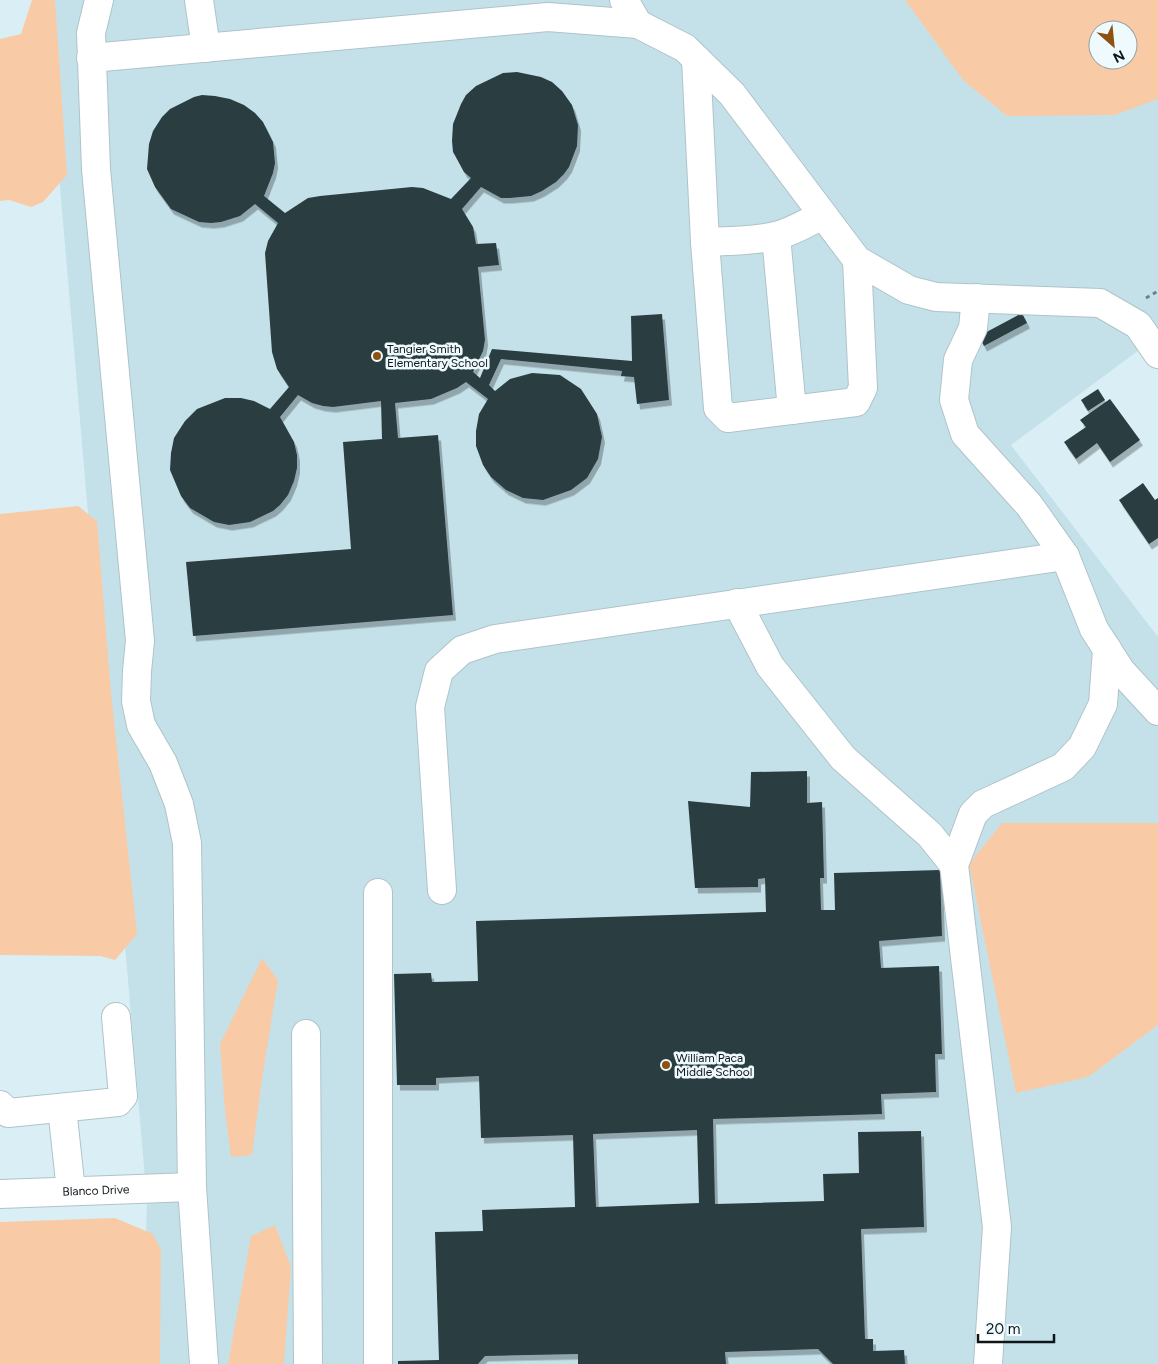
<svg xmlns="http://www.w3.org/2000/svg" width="1158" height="1364" font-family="Figtree,sans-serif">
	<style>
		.built { fill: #c4e1ea; fill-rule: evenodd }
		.green { fill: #f8cba6; fill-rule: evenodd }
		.building { fill: #2c3c41; fill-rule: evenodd; filter: url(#shadow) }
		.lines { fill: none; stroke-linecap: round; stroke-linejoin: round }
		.minor-casing { stroke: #afc3c9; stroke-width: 30 }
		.path { stroke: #727f84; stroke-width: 3; stroke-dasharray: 4 4; stroke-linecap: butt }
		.minor { stroke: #fff; stroke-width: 28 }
		.poi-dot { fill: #8d5110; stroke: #eefafe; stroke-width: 2 }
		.labels { text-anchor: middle; stroke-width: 5; stroke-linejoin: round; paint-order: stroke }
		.poi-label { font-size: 12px; fill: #0f1619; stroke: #eefafe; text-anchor: start }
		.street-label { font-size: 12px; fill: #0f1619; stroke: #eefafe }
	</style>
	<defs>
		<filter id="shadow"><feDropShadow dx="3" dy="5.5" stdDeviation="0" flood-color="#0004"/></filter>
	</defs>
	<rect width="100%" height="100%" fill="#daeff5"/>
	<path class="built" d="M 44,0 L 1158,0 L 1158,336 L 1011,445 L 1158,637 L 1158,1364 L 142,1364 L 147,1202 ZM 1098,30 L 1128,30 L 1128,60 L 1098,60 Z"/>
	<g class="green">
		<polygon points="32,0 55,0 67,175 43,202 31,207 9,200 0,201 0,39 21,34"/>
		<path d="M 905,0 L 1158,0 L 1158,99 L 1115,115 L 1007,116 L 964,81 ZM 1098,30 L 1128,30 L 1128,60 L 1098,60 Z"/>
		<polygon points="78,506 97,521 111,693 137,934 115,960 100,956 0,955 0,514"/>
		<polygon points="1002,823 1158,823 1158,1025 1088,1077 1016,1093 969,864"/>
		<polygon points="262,958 278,980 262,1079 252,1155 231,1157 225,1111 220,1044"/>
		<polygon points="115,1218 153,1234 161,1250 160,1364 0,1364 0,1222"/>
		<polygon points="275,1225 291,1267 284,1364 228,1364 251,1236"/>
	</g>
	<g class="building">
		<polygon points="517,72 541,77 552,82 562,91 572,105 578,125 577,146 569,167 564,174 556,182 542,191 531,196 510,198 501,198 481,187 462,209 473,227 476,244 496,243 499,265 478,267 485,340 483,351 473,372 480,378 492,349 632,361 631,316 662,314 669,400 637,404 634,377 621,376 622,371 501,359 489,385 495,391 510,379 532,373 560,375 581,389 597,414 602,437 598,459 587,478 571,490 543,500 523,498 506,490 491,477 483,465 476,446 476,431 479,414 488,399 466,382 457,388 431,399 395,403 398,438 438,435 453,615 193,636 186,562 351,549 343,442 382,439 381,401 333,407 323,406 312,403 298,395 280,417 294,442 297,455 297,468 294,481 288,495 280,505 273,511 250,522 229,525 214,522 190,508 181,496 170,470 171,453 174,438 185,421 197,409 225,398 241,398 254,401 270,409 289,387 277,369 272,352 265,253 268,241 278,223 255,204 240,216 221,222 211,223 199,222 171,209 155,187 147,169 149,144 153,131 162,117 170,109 194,97 202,95 215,96 230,99 244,105 255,113 263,122 273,142 275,163 273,173 264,196 285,213 308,198 320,196 412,187 423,188 451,199 471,178 464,172 457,159 453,152 452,141 453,124 461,104 466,95 476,86 503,73"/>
		<polygon points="1022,313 1027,323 984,346 979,336"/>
		<polygon points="1098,389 1105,400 1088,411 1081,400"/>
		<polygon points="1110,399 1140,440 1110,462 1097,443 1076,459 1064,442 1086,427 1080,420"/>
		<polygon points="1143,483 1155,500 1158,498 1158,538 1149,544 1119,500"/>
		<path d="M 807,771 L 807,803 L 822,802 L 824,878 L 820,878 L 821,910 L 835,910 L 834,873 L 940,870 L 942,936 L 879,941 L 881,968 L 939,966 L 942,1054 L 935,1054 L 936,1092 L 881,1094 L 882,1114 L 713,1119 L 715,1204 L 824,1201 L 823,1174 L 859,1173 L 858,1132 L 921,1131 L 924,1227 L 861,1229 L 865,1339 L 873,1339 L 873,1351 L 904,1350 L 905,1364 L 833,1364 L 818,1349 L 725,1352 L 726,1364 L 578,1364 L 578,1354 L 485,1356 L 478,1364 L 398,1364 L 398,1361 L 439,1360 L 435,1232 L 483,1231 L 482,1210 L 575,1207 L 573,1135 L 481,1138 L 479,1076 L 436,1078 L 436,1085 L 397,1085 L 394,974 L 431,973 L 432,982 L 478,981 L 476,921 L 766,912 L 765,878 L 758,879 L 758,887 L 695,888 L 688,801 L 750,807 L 751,772 ZM 697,1130 L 699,1203 L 596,1207 L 593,1134 Z"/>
	</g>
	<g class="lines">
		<defs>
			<g id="minor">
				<polyline points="99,0 91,33 96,169 140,641 137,671 136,701 141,725 163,763 179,804 187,843 192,1187 204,1364"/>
				<polyline points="199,0 206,48"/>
				<polyline points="624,0 638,24 685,48 732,94 857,260 909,290 936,297 1100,303 1138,325 1158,354"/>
				<polyline points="91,58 548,17 638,24"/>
				<polyline points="696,59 705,242 718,408 728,418 856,402 863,388 857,260"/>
				<polyline points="776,236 792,410"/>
				<path d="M 705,242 C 728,241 753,241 776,236 C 792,232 808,222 823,215"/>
				<polyline points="976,298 973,328 958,360 954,400 965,434 1029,505 1065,556 1094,629 1121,671 1158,711"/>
				<polyline points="737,603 770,666 843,758 930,835 954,865"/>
				<polyline points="442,890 430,707 439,671 462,650 495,639 1065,556"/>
				<polyline points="306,1034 308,1364"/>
				<polyline points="0,1105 8,1113 118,1102 123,1096 116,1017"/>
				<polyline points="62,1108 71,1191"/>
				<path id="s1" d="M 0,1194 L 192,1187"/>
				<polyline points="378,1364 378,893"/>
				<polyline points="988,1364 997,1227 954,865 973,814 983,804 1063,767 1082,747 1103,704 1107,649"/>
			</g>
		</defs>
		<use href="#minor" class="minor-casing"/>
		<polyline class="path" points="1146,298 1158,291"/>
		<use href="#minor" class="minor"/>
	</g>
	<g class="poi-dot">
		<circle cx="377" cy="356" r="5"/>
		<circle cx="666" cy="1065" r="5"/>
	</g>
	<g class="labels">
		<g class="poi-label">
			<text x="387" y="353">Tangier Smith<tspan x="387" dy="14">Elementary School</tspan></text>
			<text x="676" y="1062">William Paca<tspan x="676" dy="14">Middle School</tspan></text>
		</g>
		<g class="street-label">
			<text dy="4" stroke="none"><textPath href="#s1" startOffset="96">Blanco Drive</textPath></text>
		</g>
	</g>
	<g transform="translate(1113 45) rotate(153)"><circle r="24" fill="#eefafe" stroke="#959fa2"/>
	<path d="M0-4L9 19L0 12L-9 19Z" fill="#8d5110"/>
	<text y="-8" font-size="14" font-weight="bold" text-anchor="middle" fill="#0f1619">N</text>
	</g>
	<path d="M978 1334v8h76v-8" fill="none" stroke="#0f1619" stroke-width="2.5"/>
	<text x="986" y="1334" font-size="15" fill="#0f1619" stroke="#eefafe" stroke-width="4" paint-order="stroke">20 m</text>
</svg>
